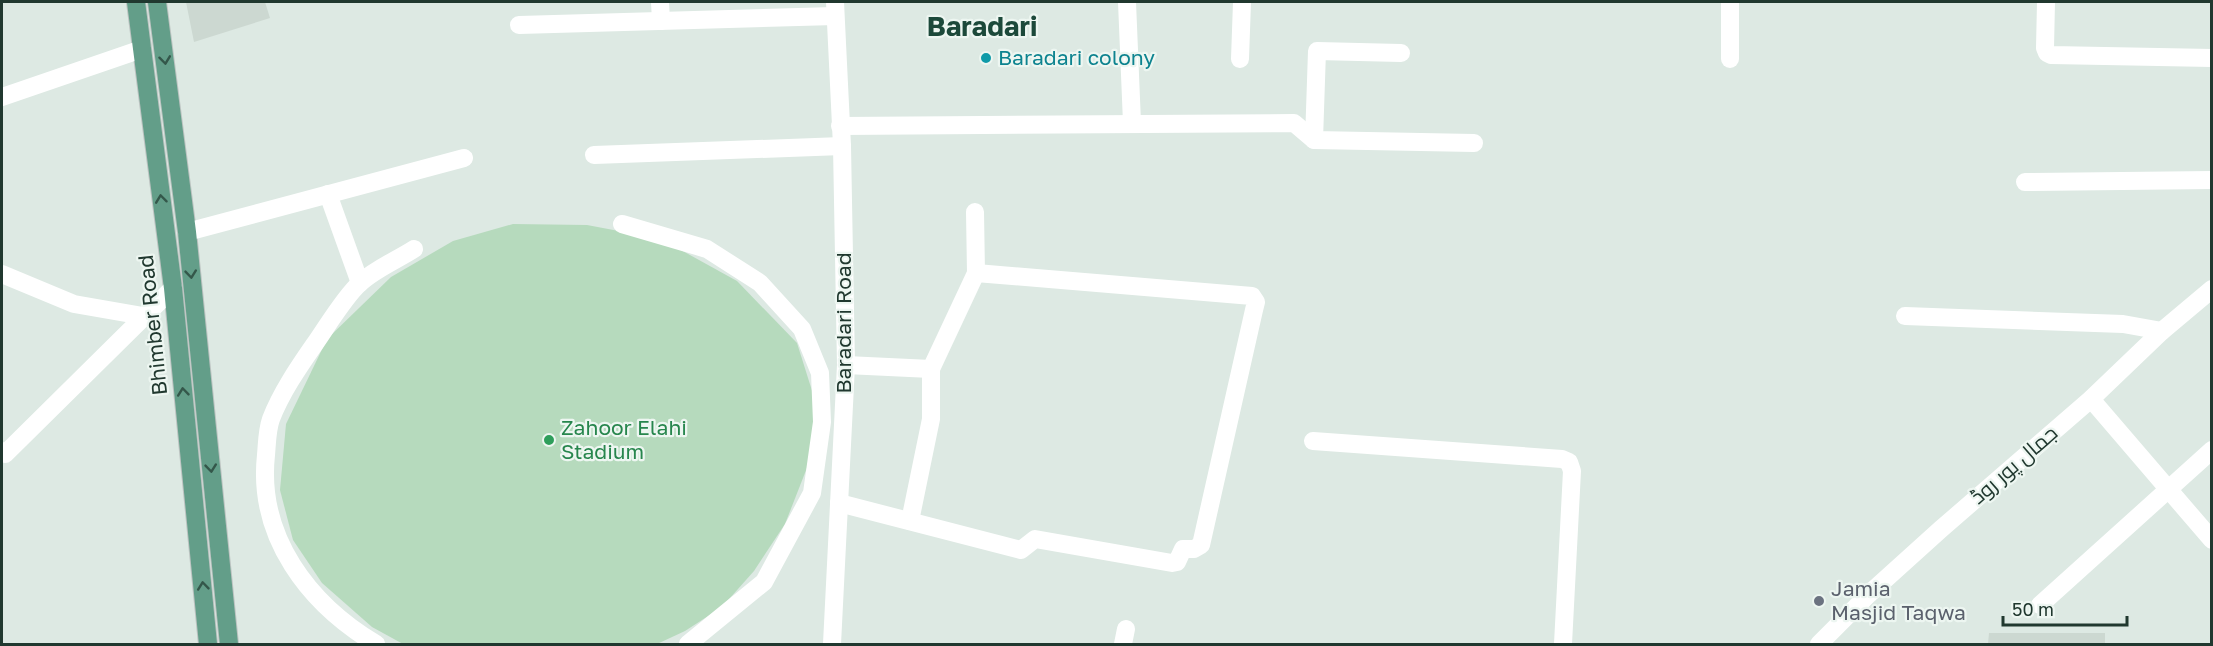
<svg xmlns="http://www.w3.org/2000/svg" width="2213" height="646" font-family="'Golos Text',Cairo,sans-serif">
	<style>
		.built { fill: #ccd8d1 }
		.green { fill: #b6dabd }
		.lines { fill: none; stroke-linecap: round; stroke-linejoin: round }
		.primary-casing { stroke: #bcc3c1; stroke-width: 20 }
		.minor { stroke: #fff; stroke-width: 18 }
		.tertiary { stroke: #fff; stroke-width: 18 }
		.primary { stroke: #639e89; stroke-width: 18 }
		.oneway { stroke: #34574a }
		.culture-dot { fill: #0f9aa8; stroke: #edf6f1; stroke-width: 2 }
		.leisure-dot { fill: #2e9e5b; stroke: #edf6f1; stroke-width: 2 }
		.worship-dot { fill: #6b7280; stroke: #edf6f1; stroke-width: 2 }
		.labels { text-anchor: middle; stroke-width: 4.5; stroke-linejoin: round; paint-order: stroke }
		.culture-label { font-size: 21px; fill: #0d838f; stroke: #edf6f1; text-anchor: start }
		.street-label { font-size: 21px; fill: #20382f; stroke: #edf6f1 }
		.leisure-label { font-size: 21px; fill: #27864d; stroke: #edf6f1; text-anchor: start }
		.worship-label { font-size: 21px; fill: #5b616d; stroke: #edf6f1; text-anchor: start }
		.district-label { font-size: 27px; font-weight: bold; fill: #1c493a; stroke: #edf6f1 }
	</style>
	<rect width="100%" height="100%" fill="#dde9e3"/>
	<g class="built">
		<polygon points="186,2 265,2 270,18 194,42"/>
		<polygon points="1989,633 2105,633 2105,644 1988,644"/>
	</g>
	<polygon class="green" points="513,224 587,225 661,239 737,281 797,343 814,397 812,455 785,524 754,571 722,607 685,631 657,644 403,644 372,627 322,583 293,540 280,490 286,424 327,339 391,277 453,241"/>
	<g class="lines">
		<defs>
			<g id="primary">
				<polyline points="136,2 173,288 208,644"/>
				<polyline points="157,2 187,232 229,644"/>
			</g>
		</defs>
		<use href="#primary" class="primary-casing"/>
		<g class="minor">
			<polyline points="660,2 661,21"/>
			<polyline points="1127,2 1132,123"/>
			<polyline points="1730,2 1730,59"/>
			<polyline points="2046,2 2045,48 2047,53 2051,55 2212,58"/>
			<polyline points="519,25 835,16"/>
			<polyline points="1240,59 1242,2"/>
			<polyline points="2,97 142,49"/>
			<polyline points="840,126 1294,123 1314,140 1474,143"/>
			<polyline points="1314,140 1317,51 1401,53"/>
			<polyline points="594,155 842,146"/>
			<polyline points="2025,182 2212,180"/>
			<polyline points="328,194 360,283"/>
			<polyline points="622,224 707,249 760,283 802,329 820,373 822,422 812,493 764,582 688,644"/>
			<polyline points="187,232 464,158"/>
			<polyline points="2,274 74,304 143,316"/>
			<polyline points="1905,316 2123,324 2162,331"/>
			<polyline points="846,365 931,369 976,273 975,212"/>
			<polyline points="2091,399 2212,540"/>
			<polyline points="1313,441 1562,459 1569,462 1572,471 1563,644"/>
			<polyline points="2,451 5,454 173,288"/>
			<polyline points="839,503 1021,550 1035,539 1172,563 1177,562 1183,549 1194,549 1201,545 1254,310 1256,302 1252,296 976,273"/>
			<polyline points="910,521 931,419 931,369"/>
			<polyline points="2040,605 2212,450"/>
			<path d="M 376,644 C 309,604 257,537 266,455 C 267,444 267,430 271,419 C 281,393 298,368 314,345 C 326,328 345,296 360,283 C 375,269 397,260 414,249"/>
			<polyline points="832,644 846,365 842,146 835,2"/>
			<polyline points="1123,644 1126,629"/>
		</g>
		<polyline class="tertiary" points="1819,644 1869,594 1941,529 2091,399 2162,331 2212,289"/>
		<use href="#primary" class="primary"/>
	</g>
	<defs><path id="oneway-chevron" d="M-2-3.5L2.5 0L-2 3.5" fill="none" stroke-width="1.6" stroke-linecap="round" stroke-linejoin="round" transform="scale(1.5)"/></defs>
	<g class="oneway">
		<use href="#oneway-chevron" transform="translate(165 60) rotate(83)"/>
		<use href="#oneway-chevron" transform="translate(161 199) rotate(-97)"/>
		<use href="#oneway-chevron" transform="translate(191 274) rotate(84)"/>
		<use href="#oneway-chevron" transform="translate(183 392) rotate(-96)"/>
		<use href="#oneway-chevron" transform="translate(211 468) rotate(84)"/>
		<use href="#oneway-chevron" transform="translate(203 586) rotate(-96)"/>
	</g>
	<circle class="culture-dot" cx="986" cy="58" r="6"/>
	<circle class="leisure-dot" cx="549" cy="440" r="6"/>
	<circle class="worship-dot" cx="1819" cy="601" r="6"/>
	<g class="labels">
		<g class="culture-label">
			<text x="998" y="65">Baradari colony</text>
		</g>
		<g class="street-label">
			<text transform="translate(844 323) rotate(-90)" y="7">Baradari Road</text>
			<text transform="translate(153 325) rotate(-96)" y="7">Bhimber Road</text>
			<text transform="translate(2014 465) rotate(-41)" y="7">جمال پور روڈ</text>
		</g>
		<g class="leisure-label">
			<text x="561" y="435">Zahoor Elahi<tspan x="561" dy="24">Stadium</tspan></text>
		</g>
		<g class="worship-label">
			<text x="1831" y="596">Jamia<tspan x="1831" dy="24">Masjid Taqwa</tspan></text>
		</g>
		<g class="district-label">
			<text x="982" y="36">Baradari</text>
		</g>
	</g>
	<rect width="2213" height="646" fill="none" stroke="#20382f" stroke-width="6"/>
	<path d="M2003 616v9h124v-9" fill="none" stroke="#20382f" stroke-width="3"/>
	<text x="2012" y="616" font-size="18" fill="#20382f" stroke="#edf6f1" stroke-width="4.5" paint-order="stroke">50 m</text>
</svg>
